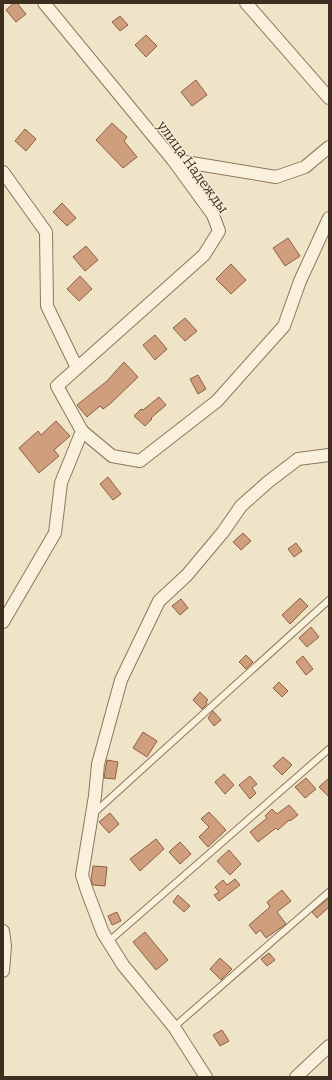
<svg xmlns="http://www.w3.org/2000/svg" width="332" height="1080" font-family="Bitter,serif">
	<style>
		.building { fill: #cf9f7d; stroke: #8d5f41 }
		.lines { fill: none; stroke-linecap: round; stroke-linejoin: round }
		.lane-casing { stroke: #8d765c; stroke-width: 8 }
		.street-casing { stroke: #8d765c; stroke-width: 14 }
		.lane { stroke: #faf1dc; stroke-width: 6 }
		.street { stroke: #faf1dc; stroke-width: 12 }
		.labels { text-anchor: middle; stroke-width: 3; stroke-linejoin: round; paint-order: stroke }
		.street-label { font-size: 14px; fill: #3d2e20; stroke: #f7eed8 }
	</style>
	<rect width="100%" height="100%" fill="#f0e4c8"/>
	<g class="building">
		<polygon points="14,3 17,3 26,14 16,22 6,10"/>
		<polygon points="120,16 128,25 120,31 112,22"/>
		<polygon points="146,35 157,46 146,57 135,45"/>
		<polygon points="196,80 207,95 192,106 181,92"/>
		<polygon points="112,123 127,137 124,141 137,157 123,168 96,140"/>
		<polygon points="25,129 36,139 26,151 15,141"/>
		<polygon points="62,203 76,218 67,226 53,212"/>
		<polygon points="288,238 300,256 285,266 273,248"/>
		<polygon points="86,246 98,260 85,271 73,257"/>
		<polygon points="231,264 246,280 231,294 216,279"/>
		<polygon points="80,276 92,289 79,301 67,289"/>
		<polygon points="185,318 197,331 185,341 173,328"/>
		<polygon points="155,335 167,349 155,360 143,345"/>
		<polygon points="124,362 138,377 110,404 103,409 100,406 87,417 77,405 107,381"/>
		<polygon points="198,375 206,389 198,394 190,379"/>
		<polygon points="159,397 166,405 151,418 152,419 145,426 134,416 141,409 143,410"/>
		<polygon points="56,421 70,436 54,450 59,456 39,473 19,448 38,431 41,435"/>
		<polygon points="108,477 121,494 113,500 100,484"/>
		<polygon points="243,533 251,541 241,550 233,542"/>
		<polygon points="296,543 302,551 294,557 288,549"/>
		<polygon points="300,598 308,606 290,624 282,615"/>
		<polygon points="181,599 188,608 180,615 172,606"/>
		<polygon points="311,627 319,637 307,647 299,638"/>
		<polygon points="246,655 253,662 246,669 239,662"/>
		<polygon points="303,656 313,669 306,675 296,662"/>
		<polygon points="279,682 288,691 282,697 273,688"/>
		<polygon points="200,692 208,700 206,702 207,704 202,709 193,700"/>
		<polygon points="213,711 221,720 214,726 208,718"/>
		<polygon points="143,732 157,741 147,757 133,748"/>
		<polygon points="283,757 292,765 282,775 273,766"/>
		<polygon points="107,760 118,762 115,779 104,778"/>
		<polygon points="224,774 234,785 225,794 215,782"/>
		<polygon points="250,776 257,784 252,788 256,793 250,799 239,785"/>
		<polygon points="306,778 316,789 305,798 295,787"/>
		<polygon points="329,778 329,797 319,787"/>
		<polygon points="289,805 298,815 290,821 289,820 278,830 276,828 258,842 250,832 267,818 265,816 272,809 277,814"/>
		<polygon points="209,812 226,830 208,847 199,837 209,827 201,819"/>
		<polygon points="110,813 119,824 109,833 99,822"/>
		<polygon points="156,839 164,849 140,871 130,859"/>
		<polygon points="180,842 191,854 180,864 169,852"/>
		<polygon points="229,850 241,864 230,875 217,861"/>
		<polygon points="93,866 107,867 105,886 93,885 91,880"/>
		<polygon points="235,879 240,885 219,901 214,895 219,892 215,887 223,880 227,885"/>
		<polygon points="282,890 291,901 277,912 286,924 266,938 260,930 256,934 249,925 270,907 267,902"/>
		<polygon points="178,895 190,906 184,912 173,902"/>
		<polygon points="329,898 329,907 317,918 312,912"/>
		<polygon points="117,912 121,921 112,925 108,916"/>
		<polygon points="145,932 168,960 156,970 133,942"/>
		<polygon points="269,953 275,960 267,966 261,959"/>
		<polygon points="220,958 232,969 221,980 210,969"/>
		<polygon points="222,1030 229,1041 220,1046 213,1035"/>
	</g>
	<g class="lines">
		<defs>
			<g id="lane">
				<polyline points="94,813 329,600"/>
				<polyline points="108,942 329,749"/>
				<polyline points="174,1027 329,892"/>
			</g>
			<g id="street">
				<polyline points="246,3 329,98"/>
				<polyline points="173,160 276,177 305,167 329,147"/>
				<polyline points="3,172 46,232 47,306 77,368"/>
				<polyline points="82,431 112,456 140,461 217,401 284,326 300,281 329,218"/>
				<polyline points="3,622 55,533 61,483 82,431 57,386 204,255 219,231 213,215 173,160 44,3"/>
				<polyline points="3,931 5,946 3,971"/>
				<polyline points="206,1077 174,1027 123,965 103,933 87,891 82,875 95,796 98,764 121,680 159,601 187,575 223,532 241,506 268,482 298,459 329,455"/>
				<polyline points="296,1077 329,1046"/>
			</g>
		</defs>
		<use href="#lane" class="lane-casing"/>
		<use href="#street" class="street-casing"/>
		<use href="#lane" class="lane"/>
		<use href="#street" class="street"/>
	</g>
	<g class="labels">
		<g class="street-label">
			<text transform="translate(193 167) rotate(54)" y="5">улица Надежды</text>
		</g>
	</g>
	<rect width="332" height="1080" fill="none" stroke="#3d2e20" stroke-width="8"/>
</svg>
